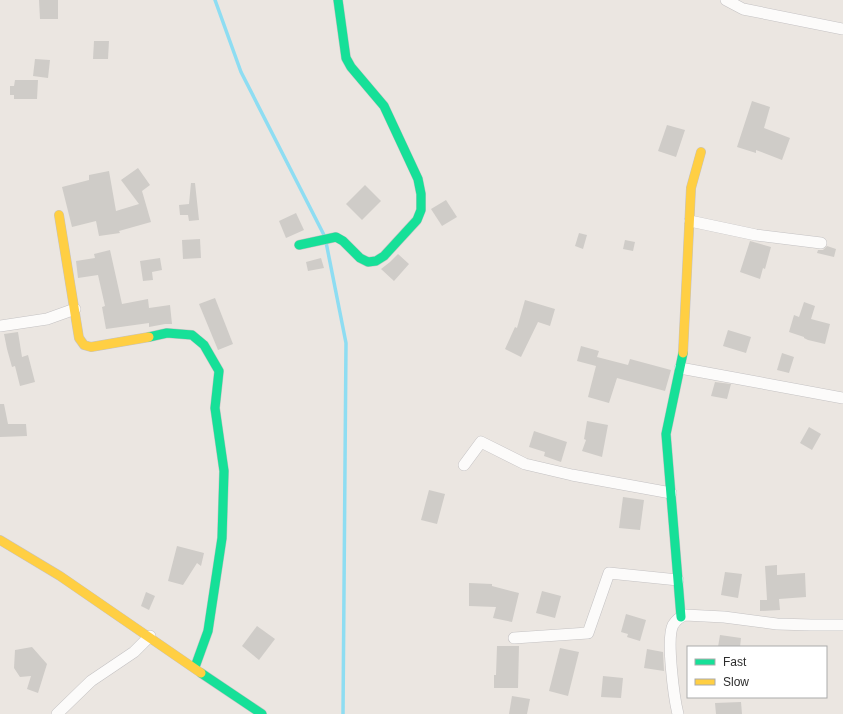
<svg xmlns="http://www.w3.org/2000/svg" width="843" height="714" font-family="Arial,sans-serif">
	<style>
		.lines { fill: none; stroke-linecap: round; stroke-linejoin: round }
		.stream { stroke: #8eddf2; stroke-width: 3.5 }
		.building { fill: #cfccc8 }
		.street-casing { stroke: #c4c2c3; stroke-width: 12 }
		.fast-casing { stroke: #c4c2c3; stroke-width: 10 }
		.slow-casing { stroke: #c4c2c3; stroke-width: 10 }
		.street { stroke: #fcfbfa; stroke-width: 11 }
		.fast { stroke: #16e098; stroke-width: 9 }
		.slow { stroke: #ffcf43; stroke-width: 9 }
	</style>
	<rect width="100%" height="100%" fill="#ebe6e1"/>
	<g class="lines">
		<g class="stream">
			<polyline points="215,0 241,72 324,235"/>
			<polyline points="326,242 346,343 343,714"/>
		</g>
	</g>
	<g class="building">
		<polygon points="39,0 58,0 58,19 40,19"/>
		<polygon points="94,41 109,41 108,59 93,59"/>
		<polygon points="35,59 50,60 48,78 33,76"/>
		<polygon points="15,80 38,80 37,99 14,99 14,95 10,95 10,86 14,86"/>
		<polygon points="752,101 770,107 764,128 790,138 782,160 756,150 756,153 737,147"/>
		<polygon points="667,125 685,130 676,157 658,151"/>
		<polygon points="138,168 150,185 142,191 151,222 119,231 120,233 99,236 96,221 72,227 62,187 89,180 89,175 109,171 116,211 139,204 121,180"/>
		<polygon points="191,183 195,183 199,220 189,221 188,215 180,215 179,205 189,204"/>
		<polygon points="365,185 381,201 362,220 346,204"/>
		<polygon points="446,200 457,217 442,226 431,209"/>
		<polygon points="296,213 304,230 286,238 279,221"/>
		<polygon points="579,233 587,235 583,249 575,246"/>
		<polygon points="200,239 201,258 183,259 182,240"/>
		<polygon points="625,240 635,242 633,251 623,249"/>
		<polygon points="750,241 771,247 765,269 763,268 760,279 740,272"/>
		<polygon points="827,246 836,249 834,257 817,253 818,250 823,250"/>
		<polygon points="110,250 122,304 148,299 149,308 170,305 172,324 165,324 149,327 149,323 106,329 102,307 105,306 98,275 78,278 76,261 95,258 94,254"/>
		<polygon points="398,254 409,264 394,281 381,269 390,262"/>
		<polygon points="160,258 162,270 152,272 153,280 143,281 140,261"/>
		<polygon points="321,258 324,268 308,271 306,262"/>
		<polygon points="215,298 233,344 218,350 199,304"/>
		<polygon points="525,300 555,309 550,326 538,322 521,357 505,349 515,327 517,328"/>
		<polygon points="804,302 815,306 811,319 830,324 825,344 808,340 804,338 804,337 789,332 794,315 799,317"/>
		<polygon points="728,330 751,337 746,353 723,346"/>
		<polygon points="18,332 22,357 28,355 35,382 20,386 15,366 12,367 7,349 4,334"/>
		<polygon points="581,346 599,351 597,357 628,365 630,359 671,370 665,391 617,378 609,403 588,397 596,366 577,361"/>
		<polygon points="782,353 794,357 789,373 777,370"/>
		<polygon points="715,382 731,384 727,399 711,396"/>
		<polygon points="0,404 4,404 8,424 26,424 27,436 0,437"/>
		<polygon points="587,421 608,425 602,457 582,451 586,440 584,439"/>
		<polygon points="809,427 821,434 812,450 800,443"/>
		<polygon points="534,431 567,442 561,462 544,456 545,452 529,447"/>
		<polygon points="429,490 445,494 437,524 421,520"/>
		<polygon points="623,497 644,500 640,530 619,528"/>
		<polygon points="177,546 204,553 201,566 197,563 183,585 168,581"/>
		<polygon points="777,565 777,575 805,573 806,597 779,599 780,610 760,611 760,600 767,600 765,566"/>
		<polygon points="725,572 742,574 738,598 721,595"/>
		<polygon points="469,583 492,584 492,586 519,593 512,622 493,618 496,607 469,606"/>
		<polygon points="542,591 561,596 555,618 536,613"/>
		<polygon points="146,592 155,596 149,610 141,606"/>
		<polygon points="626,614 646,620 640,641 627,637 628,634 621,632"/>
		<polygon points="257,626 275,639 259,660 242,646"/>
		<polygon points="720,635 741,638 740,647 718,647"/>
		<polygon points="497,646 519,646 518,688 494,688 494,675 496,675"/>
		<polygon points="32,647 47,664 38,693 27,689 31,676 20,677 14,668 15,650"/>
		<polygon points="560,648 579,652 568,696 549,691"/>
		<polygon points="647,649 663,652 664,671 644,668"/>
		<polygon points="603,676 623,678 621,698 601,697"/>
		<polygon points="512,696 530,699 527,714 509,714"/>
		<polygon points="741,702 742,714 716,714 715,703"/>
	</g>
	<g class="lines">
		<defs>
			<g id="street">
				<polyline points="726,0 743,9 843,29"/>
				<polyline points="690,221 756,235 821,243"/>
				<polyline points="0,326 47,319 75,309"/>
				<polyline points="680,368 843,398"/>
				<polyline points="464,465 481,442 525,464 572,475 671,493"/>
				<polyline points="514,638 588,633 609,573 678,580"/>
				<polyline points="57,714 91,681 134,652 150,636"/>
				<path d="M 678,714 C 674,698 666,638 673,625 C 676,620 680,617 685,615 L 724,617 L 777,624 L 811,625 L 843,625"/>
			</g>
			<g id="fast">
				<polyline points="299,245 336,237 343,241 360,258 368,262 376,261 384,256 417,220 421,210 421,194 418,179 384,106 351,67 346,58 338,0"/>
				<polyline points="149,337 167,333 192,335 204,345 219,371 215,408 224,471 222,538 208,631 195,667"/>
				<polyline points="681,617 666,434 683,353"/>
				<polyline points="201,673 262,714"/>
			</g>
			<g id="slow">
				<polyline points="59,215 79,338 84,345 91,347 149,337"/>
				<polyline points="683,353 691,188 701,152"/>
				<polyline points="0,540 60,576 201,673"/>
			</g>
		</defs>
		<use href="#street" class="street-casing"/>
		<use href="#fast" class="fast-casing"/>
		<use href="#slow" class="slow-casing"/>
		<use href="#street" class="street"/>
		<use href="#fast" class="fast"/>
		<use href="#slow" class="slow"/>
	</g>
	<rect x="687" y="646" width="140" height="52" fill="#ffffff" stroke="#ababab"/>
	<rect x="695" y="659" width="20" height="6" fill="#16e098" stroke="#ababab"/>
	<text x="723" y="666" font-size="12" fill="#2c2c2c">Fast</text>
	<rect x="695" y="679" width="20" height="6" fill="#ffcf43" stroke="#ababab"/>
	<text x="723" y="686" font-size="12" fill="#2c2c2c">Slow</text>
</svg>
